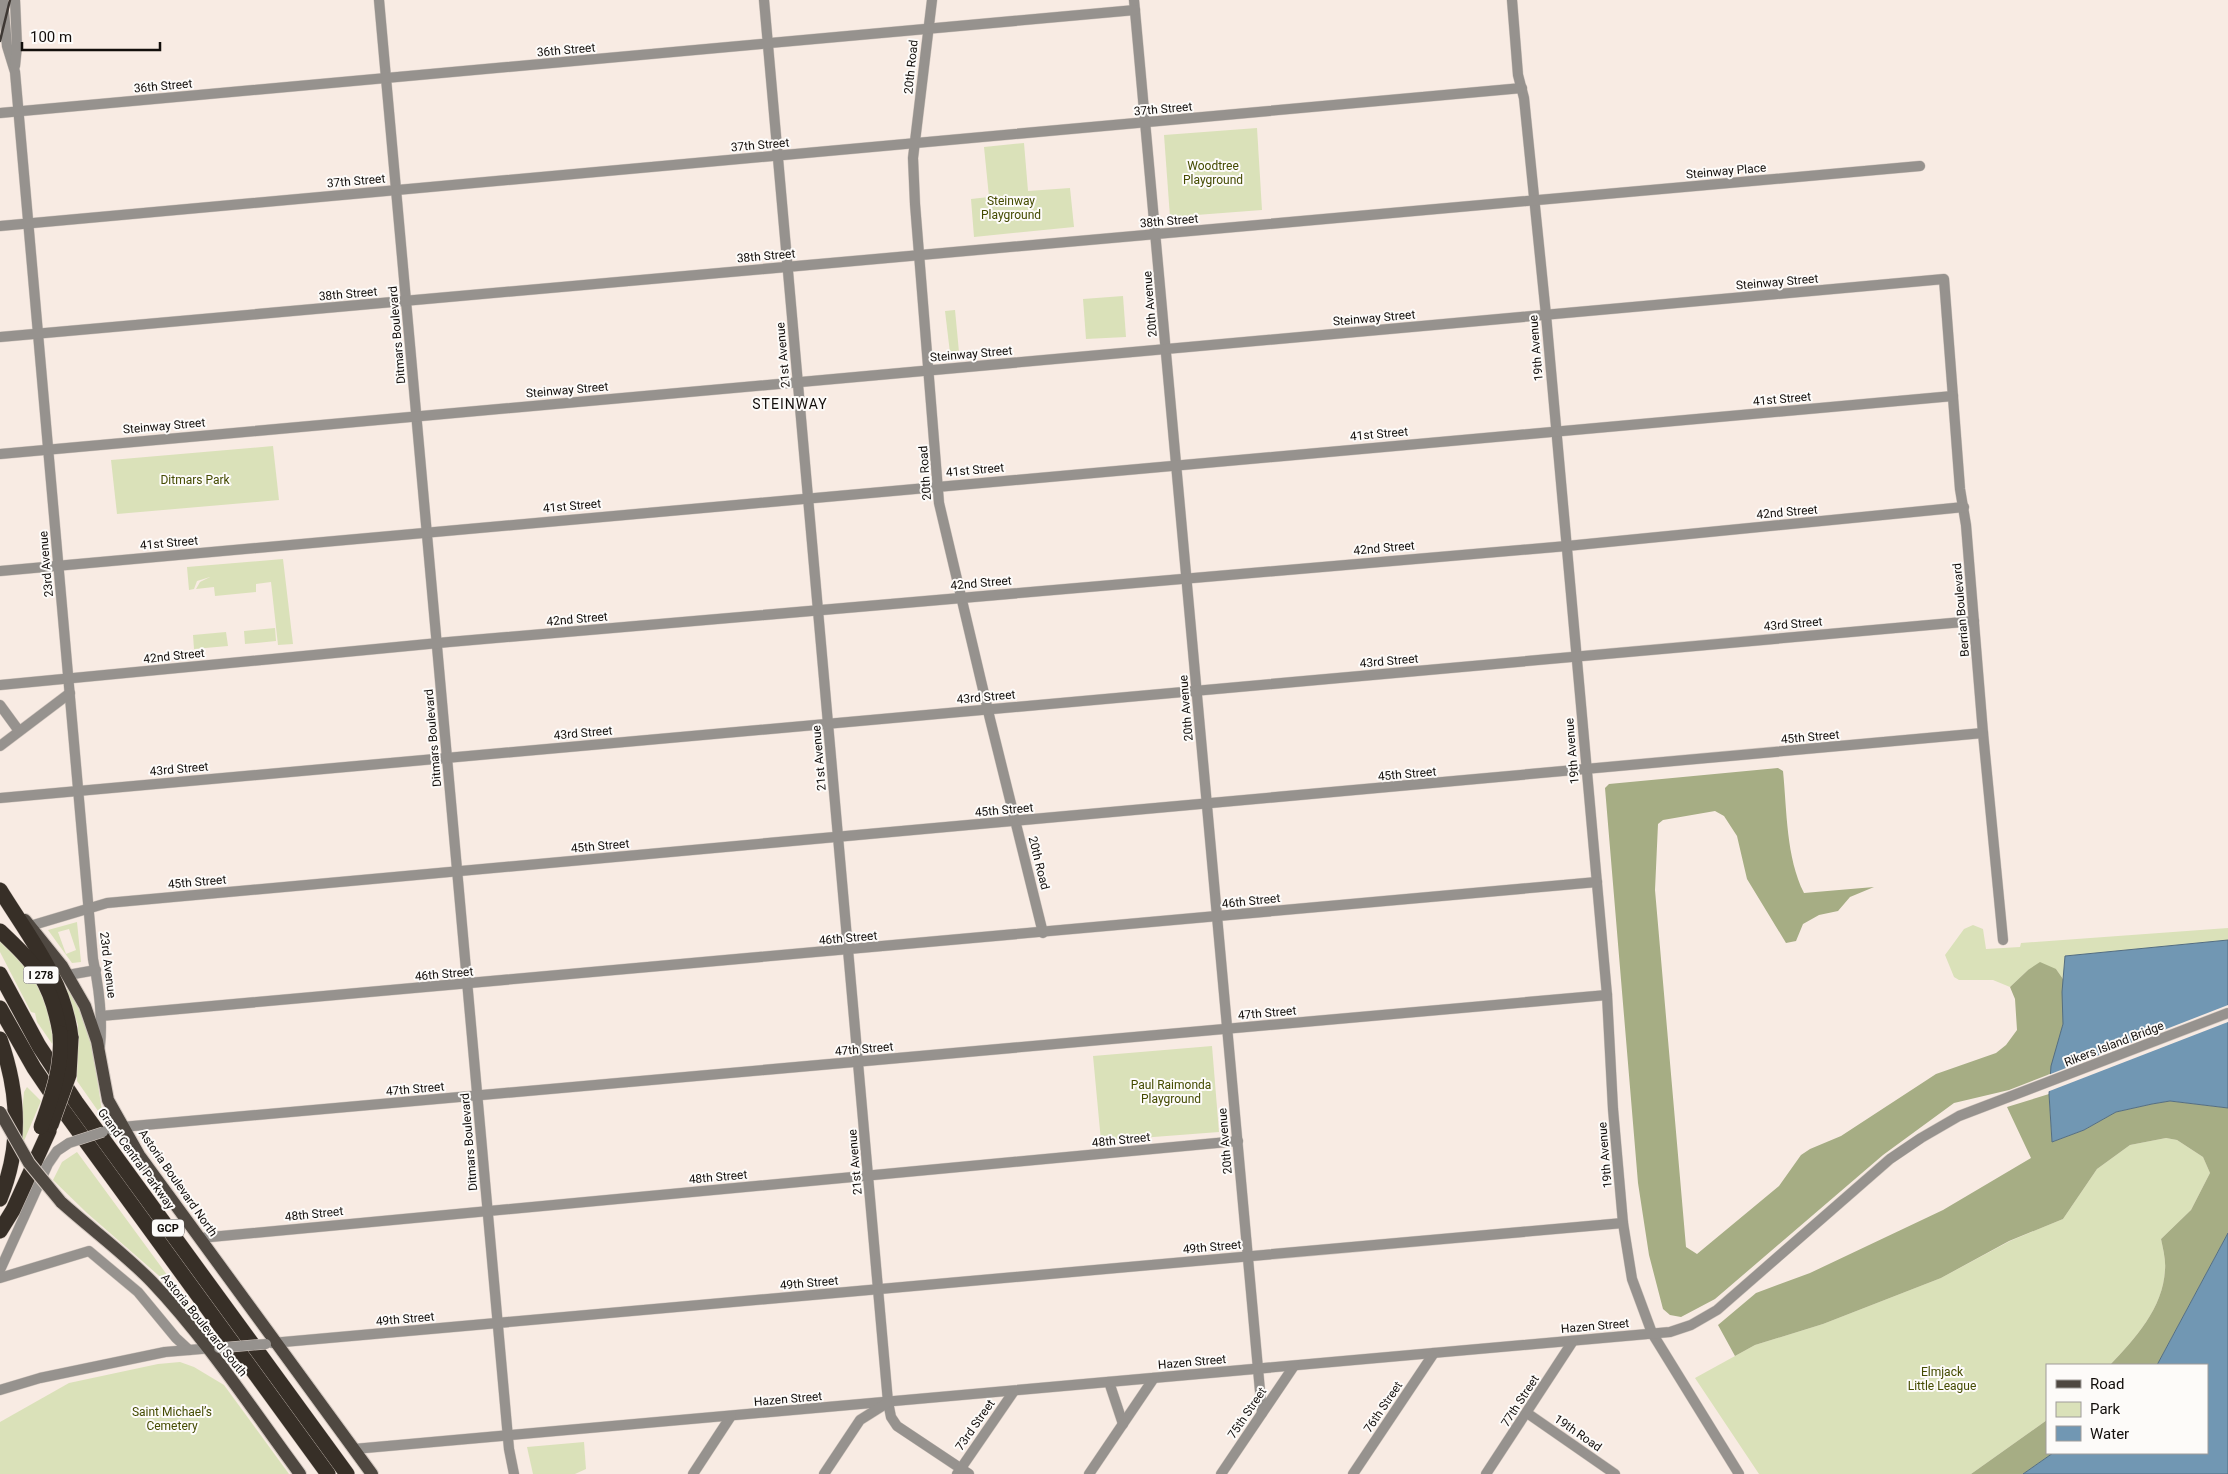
<svg xmlns="http://www.w3.org/2000/svg" width="2228" height="1474" font-family="Roboto,sans-serif">
	<style>
		.green { fill: #dae1b9; fill-rule: evenodd }
		.forest { fill: #a6ad84 }
		.water { fill: #7197b3; stroke: #546e81 }
		.pier { fill: #f8ebe3 }
		.lines { fill: none; stroke-linecap: round; stroke-linejoin: round }
		.minor-casing { stroke: #d3c8c0; stroke-width: 11 }
		.major-casing { stroke: #d3c8c0; stroke-width: 14 }
		.highway-casing { stroke: #d3c8c0; stroke-width: 16 }
		.minor { stroke: #96928e; stroke-width: 10 }
		.major { stroke: #4f4841; stroke-width: 12 }
		.highway { stroke: #372f27; stroke-width: 15 }
		.rail { stroke: #3e3834; stroke-width: 2.5 }
		.minor-bridge-casing { stroke: #d3c8c0; stroke-width: 11; stroke-linecap: butt }
		.major-bridge-casing { stroke: #d3c8c0; stroke-width: 14; stroke-linecap: butt }
		.highway-bridge-casing { stroke: #d3c8c0; stroke-width: 16; stroke-linecap: butt }
		.minor-bridge { stroke: #96928e; stroke-width: 10 }
		.major-bridge { stroke: #4f4841; stroke-width: 12 }
		.highway-bridge { stroke: #372f27; stroke-width: 15 }
		.labels { text-anchor: middle; stroke-width: 4; stroke-linejoin: round; paint-order: stroke }
		.shield { fill: #fdfbf9; stroke: #585552; stroke-width: 1 }
		.shield-label { font-size: 11px; font-weight: bold; fill: #120e0b }
		.street-label { font-size: 12px; fill: #120e0b; stroke: #fdfbf9 }
		.park-label { font-size: 12px; fill: #444b02; stroke: #fdfbf9 }
		.neighbourhood-label { font-size: 14px; letter-spacing: 1px; fill: #120e0b; stroke: #fdfbf9 }
	</style>
	<rect width="100%" height="100%" fill="#f8ebe3"/>
	<g class="green">
		<polygon points="1257,128 1262,210 1170,217 1164,135"/>
		<polygon points="1024,143 1028,191 1070,188 1074,227 974,237 971,199 989,197 984,147"/>
		<polygon points="1123,296 1126,337 1086,339 1083,299"/>
		<polygon points="955,310 959,352 950,353 945,311"/>
		<polygon points="273,446 279,500 117,514 111,460"/>
		<polygon points="283,559 293,644 278,645 271,582 256,584 256,592 215,596 214,587 196,589 200,582 210,577 197,581 194,589 189,590 187,567"/>
		<polygon points="275,628 276,641 245,644 244,631"/>
		<polygon points="226,632 228,646 194,649 193,635"/>
		<path d="M 77,922 L 81,962 L 72,963 L 48,930 ZM 69,929 L 76,950 L 66,954 L 58,932 Z"/>
		<polygon points="1973,925 1983,929 1986,949 2020,947 2021,943 2228,928 2228,940 2066,956 2063,979 2056,969 2028,970 2010,987 1993,980 1959,980 1954,977 1945,955 1964,929"/>
		<path d="M 0,937 C 31,971 50,997 53,1045 L 37,1022 L 35,1013 L 31,1012 L 0,952 Z"/>
		<polygon points="69,988 81,1013 92,1045 103,1118 77,1081 78,1025 66,990"/>
		<polygon points="1212,1046 1219,1132 1101,1141 1093,1056"/>
		<polygon points="27,1087 41,1101 18,1155 24,1092"/>
		<path d="M 2166,1138 L 2177,1140 L 2203,1157 L 2210,1173 L 2191,1210 L 2161,1239 C 2163,1249 2166,1260 2165,1270 C 2163,1308 2135,1339 2110,1365 L 2047,1365 L 2047,1420 L 1971,1474 L 1759,1474 L 1695,1378 L 1755,1345 L 1823,1324 L 1941,1278 L 2010,1241 L 2063,1219 L 2097,1169 L 2130,1145 Z"/>
		<polygon points="77,1152 206,1328 204,1331 165,1281 87,1213 53,1180 62,1162"/>
		<polygon points="180,1362 194,1367 224,1385 289,1474 0,1474 0,1422 69,1383 158,1364"/>
		<polygon points="584,1442 586,1469 575,1474 533,1474 527,1447"/>
	</g>
	<g class="forest">
		<path d="M 1778,768 L 1783,771 C 1787,811 1786,857 1804,893 L 1874,887 L 1850,897 L 1838,911 L 1819,915 L 1803,924 L 1796,941 L 1786,943 L 1747,879 L 1737,836 L 1724,816 L 1715,811 L 1663,820 L 1658,824 L 1655,890 L 1686,1247 L 1697,1254 L 1779,1186 L 1801,1155 L 1810,1149 L 1841,1136 L 1936,1074 L 1996,1053 L 2006,1045 L 2017,1030 L 2015,999 L 2010,987 L 2028,970 L 2040,962 L 2056,969 L 2063,979 L 2063,1024 L 2050,1074 L 2009,1090 L 1954,1103 L 1883,1155 L 1715,1299 L 1681,1317 L 1670,1315 L 1663,1309 L 1649,1255 L 1638,1183 L 1605,788 L 1609,784 Z"/>
		<path d="M 2049,1094 L 2052,1142 L 2084,1130 L 2116,1112 L 2152,1104 L 2170,1101 L 2228,1108 L 2228,1233 L 2157,1365 L 2110,1365 C 2135,1339 2163,1308 2165,1270 C 2166,1260 2163,1249 2161,1239 L 2191,1210 L 2210,1173 L 2203,1157 L 2177,1140 L 2166,1138 L 2130,1145 L 2097,1169 L 2063,1219 L 2009,1241 L 1941,1278 L 1823,1324 L 1755,1345 L 1735,1356 L 1718,1325 L 1756,1293 L 1810,1273 L 1943,1210 L 2031,1158 L 2007,1107 Z"/>
		<polygon points="2047,1420 2047,1453 2053,1453 2023,1474 1971,1474"/>
	</g>
	<g class="water">
		<polygon points="2228,940 2228,1108 2170,1101 2152,1104 2116,1112 2084,1130 2052,1142 2049,1094 2051,1066 2063,1024 2062,992 2065,956"/>
		<polygon points="2228,1233 2228,1474 2023,1474 2053,1453 2207,1453 2207,1365 2157,1365"/>
	</g>
	<polygon class="pier" points="2228,1005 2228,1022 2047,1092 2048,1075"/>
	<g class="lines">
		<defs>
			<g id="minor">
				<path d="M 3,0 L 7,46 L 15,72 L 93,959 C 99,988 103,1017 100,1046"/>
				<polyline points="15,0 17,46 15,66"/>
				<polyline points="379,0 509,1449 514,1474"/>
				<polyline points="764,0 888,1402 891,1417 897,1426 969,1474"/>
				<polyline points="932,0 913,158 915,204 939,503 990,719 1043,933"/>
				<polyline points="1134,0 1262,1413"/>
				<polyline points="1512,0 1518,75 1524,98 1546,315 1607,995 1613,1109 1623,1223 1632,1279 1652,1333 1739,1474"/>
				<polyline points="0,113 1135,10"/>
				<polyline points="0,226 1522,88"/>
				<polyline points="0,337 1920,166"/>
				<polyline points="0,454 1944,279 1960,489 1966,525 1983,733 2003,940"/>
				<polyline points="0,571 1953,396"/>
				<polyline points="0,685 449,642 1567,546 1964,507"/>
				<polyline points="0,705 19,731"/>
				<polyline points="0,746 70,693"/>
				<polyline points="0,798 1974,621"/>
				<polyline points="30,926 107,903 1983,733"/>
				<polyline points="68,975 96,970"/>
				<polyline points="101,1016 1597,882"/>
				<polyline points="103,1132 122,1127 1607,995"/>
				<polyline points="200,1238 1238,1141"/>
				<polyline points="0,1270 48,1164 57,1151 69,1143"/>
				<polyline points="0,1278 89,1251 138,1292 176,1338 189,1350"/>
				<polyline points="272,1343 1623,1223"/>
				<polyline points="1109,1382 1123,1424"/>
				<polyline points="0,1390 40,1378 165,1352 213,1348"/>
				<polyline points="1527,1413 1615,1474"/>
				<polyline points="354,1449 1670,1332 1691,1325 1717,1310 1890,1159 1921,1138 1959,1116 2228,1013"/>
				<polyline points="693,1474 731,1416"/>
				<polyline points="824,1474 860,1420 887,1403"/>
				<polyline points="957,1474 1014,1391"/>
				<polyline points="1089,1474 1154,1378"/>
				<polyline points="1221,1474 1294,1366"/>
				<polyline points="1353,1474 1434,1353"/>
				<polyline points="1486,1474 1573,1341"/>
			</g>
			<g id="major">
				<polyline points="25,920 62,966 85,1006 97,1041 108,1100 139,1155 372,1474"/>
				<path d="M 61,1202 C 91,1229 124,1253 152,1282 C 207,1340 252,1409 300,1474"/>
			</g>
			<g id="highway">
				<path d="M 0,890 C 29,937 65,981 71,1038"/>
				<path d="M 0,931 C 36,965 51,981 60,1033"/>
				<polyline points="0,974 39,1046 76,1102 347,1474"/>
				<polyline points="0,1008 34,1068 55,1099 328,1474"/>
				<path d="M 0,1039 C 19,1092 22,1146 0,1199"/>
				<polyline points="0,1231 13,1210 49,1131"/>
			</g>
		</defs>
		<use href="#minor" class="minor-casing"/>
		<use href="#major" class="major-casing"/>
		<use href="#highway" class="highway-casing"/>
		<use href="#minor" class="minor"/>
		<use href="#major" class="major"/>
		<use href="#highway" class="highway"/>
		<polyline class="rail" points="0,41 10,0"/>
		<defs>
			<g id="minor-bridge">
				<polyline points="69,1143 103,1132"/>
				<polyline points="219,1348 266,1344"/>
			</g>
			<polyline id="major-bridge" points="0,1112 29,1163 61,1202"/>
			<g id="highway-bridge">
				<polyline points="51,1125 69,1075 71,1038"/>
				<path d="M 41,1127 C 52,1096 63,1066 60,1033"/>
			</g>
		</defs>
		<use href="#minor-bridge" class="minor-bridge-casing"/>
		<use href="#major-bridge" class="major-bridge-casing"/>
		<use href="#highway-bridge" class="highway-bridge-casing"/>
		<use href="#minor-bridge" class="minor-bridge"/>
		<use href="#major-bridge" class="major-bridge"/>
		<use href="#highway-bridge" class="highway-bridge"/>
	</g>
	<g class="labels">
		<g class="shield">
			<rect x="23.5" y="966.5" width="35" height="17" rx="4"/>
			<rect x="152" y="1219.5" width="32" height="17" rx="4"/>
		</g>
		<g class="shield-label">
			<text x="41" y="979">I 278</text>
			<text x="168" y="1232">GCP</text>
		</g>
		<g class="street-label">
			<text transform="translate(566 50) rotate(-5)" y="4">36th Street</text>
			<text transform="translate(911 67) rotate(-84)" y="4">20th Road</text>
			<text transform="translate(163 86) rotate(-5)" y="4">36th Street</text>
			<text transform="translate(1163 109) rotate(-5)" y="4">37th Street</text>
			<text transform="translate(760 145) rotate(-5)" y="4">37th Street</text>
			<text transform="translate(1726 171) rotate(-5)" y="4">Steinway Place</text>
			<text transform="translate(356 181) rotate(-5)" y="4">37th Street</text>
			<text transform="translate(1169 221) rotate(-5)" y="4">38th Street</text>
			<text transform="translate(766 256) rotate(-5)" y="4">38th Street</text>
			<text transform="translate(1777 282) rotate(-5)" y="4">Steinway Street</text>
			<text transform="translate(348 294) rotate(-5)" y="4">38th Street</text>
			<text transform="translate(1150 304) rotate(-95)" y="4">20th Avenue</text>
			<text transform="translate(1374 318) rotate(-5)" y="4">Steinway Street</text>
			<text transform="translate(397 335) rotate(-95)" y="4">Ditmars Boulevard</text>
			<text transform="translate(1536 348) rotate(-95)" y="4">19th Avenue</text>
			<text transform="translate(971 354) rotate(-5)" y="4">Steinway Street</text>
			<text transform="translate(783 355) rotate(-95)" y="4">21st Avenue</text>
			<text transform="translate(567 390) rotate(-5)" y="4">Steinway Street</text>
			<text transform="translate(1782 399) rotate(-5)" y="4">41st Street</text>
			<text transform="translate(164 426) rotate(-5)" y="4">Steinway Street</text>
			<text transform="translate(1379 434) rotate(-5)" y="4">41st Street</text>
			<text transform="translate(975 470) rotate(-5)" y="4">41st Street</text>
			<text transform="translate(925 473) rotate(-94)" y="4">20th Road</text>
			<text transform="translate(572 506) rotate(-5)" y="4">41st Street</text>
			<text transform="translate(1787 512) rotate(-5)" y="4">42nd Street</text>
			<text transform="translate(169 543) rotate(-5)" y="4">41st Street</text>
			<text transform="translate(1384 548) rotate(-5)" y="4">42nd Street</text>
			<text transform="translate(46 564) rotate(-95)" y="4">23rd Avenue</text>
			<text transform="translate(981 583) rotate(-5)" y="4">42nd Street</text>
			<text transform="translate(1961 610) rotate(-95)" y="4">Berrian Boulevard</text>
			<text transform="translate(577 619) rotate(-5)" y="4">42nd Street</text>
			<text transform="translate(1793 624) rotate(-5)" y="4">43rd Street</text>
			<text transform="translate(174 656) rotate(-6)" y="4">42nd Street</text>
			<text transform="translate(1389 661) rotate(-5)" y="4">43rd Street</text>
			<text transform="translate(986 697) rotate(-5)" y="4">43rd Street</text>
			<text transform="translate(1186 708) rotate(-95)" y="4">20th Avenue</text>
			<text transform="translate(583 733) rotate(-5)" y="4">43rd Street</text>
			<text transform="translate(1810 737) rotate(-5)" y="4">45th Street</text>
			<text transform="translate(433 738) rotate(-95)" y="4">Ditmars Boulevard</text>
			<text transform="translate(1572 751) rotate(-95)" y="4">19th Avenue</text>
			<text transform="translate(819 758) rotate(-95)" y="4">21st Avenue</text>
			<text transform="translate(179 769) rotate(-5)" y="4">43rd Street</text>
			<text transform="translate(1407 774) rotate(-5)" y="4">45th Street</text>
			<text transform="translate(1004 810) rotate(-5)" y="4">45th Street</text>
			<text transform="translate(600 846) rotate(-5)" y="4">45th Street</text>
			<text transform="translate(1039 863) rotate(76)" y="4">20th Road</text>
			<text transform="translate(197 882) rotate(-5)" y="4">45th Street</text>
			<text transform="translate(1251 901) rotate(-6)" y="4">46th Street</text>
			<text transform="translate(848 938) rotate(-5)" y="4">46th Street</text>
			<text transform="translate(108 965) rotate(83)" y="4">23rd Avenue</text>
			<text transform="translate(444 974) rotate(-5)" y="4">46th Street</text>
			<text transform="translate(1267 1013) rotate(-5)" y="4">47th Street</text>
			<text transform="translate(2114 1044) rotate(-21)" y="4">Rikers Island Bridge</text>
			<text transform="translate(864 1049) rotate(-5)" y="4">47th Street</text>
			<text transform="translate(415 1089) rotate(-5)" y="4">47th Street</text>
			<text transform="translate(1121 1140) rotate(-6)" y="4">48th Street</text>
			<text transform="translate(1225 1141) rotate(-95)" y="4">20th Avenue</text>
			<text transform="translate(469 1142) rotate(-95)" y="4">Ditmars Boulevard</text>
			<text transform="translate(1605 1155) rotate(-95)" y="4">19th Avenue</text>
			<text transform="translate(136 1159) rotate(54)" y="4">Grand Central Parkway</text>
			<text transform="translate(855 1162) rotate(-95)" y="4">21st Avenue</text>
			<text transform="translate(718 1177) rotate(-5)" y="4">48th Street</text>
			<text transform="translate(178 1183) rotate(55)" y="4">Astoria Boulevard North</text>
			<text transform="translate(314 1214) rotate(-6)" y="4">48th Street</text>
			<text transform="translate(1212 1247) rotate(-5)" y="4">49th Street</text>
			<text transform="translate(809 1283) rotate(-5)" y="4">49th Street</text>
			<text transform="translate(405 1319) rotate(-5)" y="4">49th Street</text>
			<text transform="translate(204 1325) rotate(51)" y="4">Astoria Boulevard South</text>
			<text transform="translate(1595 1326) rotate(-5)" y="4">Hazen Street</text>
			<text transform="translate(1192 1362) rotate(-5)" y="4">Hazen Street</text>
			<text transform="translate(788 1399) rotate(-5)" y="4">Hazen Street</text>
			<text transform="translate(1520 1401) rotate(-57)" y="4">77th Street</text>
			<text transform="translate(1383 1407) rotate(-56)" y="4">76th Street</text>
			<text transform="translate(1247 1413) rotate(-56)" y="4">75th Street</text>
			<text transform="translate(975 1425) rotate(-55)" y="4">73rd Street</text>
			<text transform="translate(1578 1433) rotate(35)" y="4">19th Road</text>
		</g>
		<g class="park-label">
			<text x="1213" y="170">Woodtree<tspan x="1213" dy="14">Playground</tspan></text>
			<text x="1011" y="205">Steinway<tspan x="1011" dy="14">Playground</tspan></text>
			<text x="195" y="484">Ditmars Park</text>
			<text x="1171" y="1089">Paul Raimonda<tspan x="1171" dy="14">Playground</tspan></text>
			<text x="1942" y="1376">Elmjack<tspan x="1942" dy="14">Little League</tspan></text>
			<text x="172" y="1416">Saint Michael’s<tspan x="172" dy="14">Cemetery</tspan></text>
		</g>
		<g class="neighbourhood-label">
			<text x="790" y="409">STEINWAY</text>
		</g>
	</g>
	<rect x="2046" y="1364" width="162" height="90" fill="#fdfbf9" stroke="#9f9c9a"/>
	<rect x="2056" y="1380" width="25" height="8" fill="#4f4841" stroke="#9f9c9a"/>
	<text x="2090" y="1389" font-size="15" fill="#120e0b">Road</text>
	<rect x="2056" y="1402" width="25" height="15" fill="#dae1b9" stroke="#9f9c9a"/>
	<text x="2090" y="1414" font-size="15" fill="#120e0b">Park</text>
	<rect x="2056" y="1426" width="25" height="15" fill="#7197b3" stroke="#9f9c9a"/>
	<text x="2090" y="1439" font-size="15" fill="#120e0b">Water</text>
	<path d="M22 42v8h138v-8" fill="none" stroke="#120e0b" stroke-width="2.5"/>
	<text x="30" y="42" font-size="15" fill="#120e0b" stroke="#fdfbf9" stroke-width="4" paint-order="stroke">100 m</text>
</svg>
